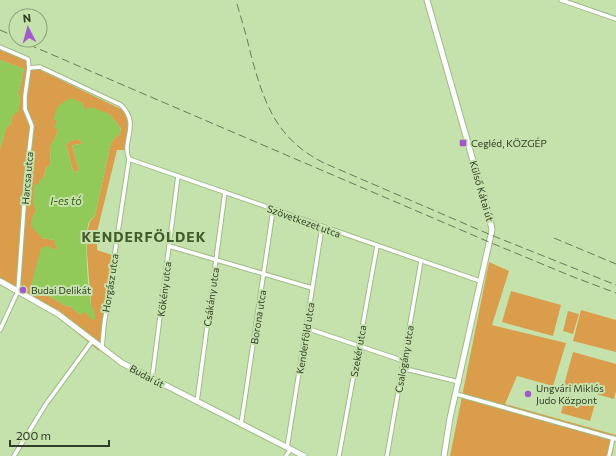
<svg xmlns="http://www.w3.org/2000/svg" width="616" height="456" font-family="Commissioner,sans-serif">
	<style>
		.green { fill: #da9d4c; fill-rule: evenodd }
		.water { fill: #91ca59; fill-rule: evenodd }
		.lines { fill: none; stroke-linecap: round; stroke-linejoin: round }
		.street-casing { stroke: #9ebb86; stroke-width: 5.5 }
		.secondary-casing { stroke: #9ebb86; stroke-width: 7 }
		.street { stroke: #fff; stroke-width: 3.5 }
		.secondary { stroke: #fff; stroke-width: 5 }
		.rail { stroke: #697b5a; stroke-width: 1; stroke-dasharray: 8 4; stroke-linecap: butt }
		.poi-dot { fill: #a259cc; stroke: #c5e2ac; stroke-width: 1.5 }
		.labels { text-anchor: middle; stroke-width: 4; stroke-linejoin: round; paint-order: stroke }
		.poi-label { font-size: 10px; fill: #323d28; stroke: #c5e2ac; text-anchor: start }
		.street-label { font-size: 10px; fill: #323d28; stroke: #c5e2ac }
		.water-label { font-size: 11px; font-style: italic; fill: #3b5e0f; stroke: #c5e2ac }
		.district-label { font-size: 14px; font-weight: bold; letter-spacing: 1px; fill: #435c2c; stroke: #c5e2ac }
	</style>
	<rect width="100%" height="100%" fill="#c5e2ac"/>
	<g class="green">
		<path d="M 0,50 L 26,60 L 26,69 L 36,68 L 125,111 L 130,124 L 126,150 L 117,150 L 97,232 L 97,250 L 112,255 L 99,351 L 60,319 L 32,302 L 0,285 L 0,149 L 6,128 L 10,125 L 12,117 L 20,104 L 19,92 L 24,69 L 0,60 ZM 109,114 L 121,128 L 120,133 L 111,142 L 95,216 L 90,221 L 87,233 L 87,253 L 91,305 L 95,315 L 85,311 L 80,315 L 71,307 L 64,305 L 31,285 L 54,250 L 57,248 L 54,240 L 42,238 L 33,215 L 36,212 L 46,168 L 50,165 L 51,143 L 53,143 L 58,130 L 57,121 Z"/>
		<polygon points="76,139 81,141 82,144 72,145 79,170 76,172 73,171 66,144 71,141"/>
		<polygon points="489,262 509,271 492,325 566,343 553,386 517,376 505,404 616,435 612,456 450,456"/>
		<polygon points="511,291 561,305 553,336 502,322"/>
		<polygon points="581,310 616,320 616,352 573,341"/>
		<polygon points="568,311 579,314 573,334 563,331"/>
		<polygon points="573,352 616,364 616,391 614,399 564,385"/>
		<polygon points="566,395 595,404 590,421 561,413"/>
	</g>
	<g class="water">
		<polygon points="0,60 24,69 19,92 20,104 18,112 12,117 10,125 6,128 0,149"/>
		<path d="M 70,98 L 83,103 L 85,109 L 91,107 L 109,114 L 121,128 L 120,133 L 111,142 L 95,216 C 93,218 91,219 90,220 C 83,230 88,291 91,304 C 92,309 96,313 95,319 L 92,320 L 85,312 L 80,315 L 71,307 L 64,305 L 31,285 L 41,248 L 49,246 L 54,250 L 57,248 L 54,240 L 42,238 L 31,226 L 33,215 L 36,212 L 33,203 L 34,185 L 38,184 L 40,179 L 44,178 L 46,168 L 50,165 L 51,143 L 53,142 L 58,130 L 54,127 L 57,121 L 53,119 L 58,106 ZM 76,139 L 81,141 L 82,144 L 72,145 L 79,170 L 76,172 L 73,171 L 66,144 L 71,141 Z"/>
	</g>
	<g class="lines">
		<defs>
			<g id="street">
				<polyline points="561,0 616,19"/>
				<polyline points="0,47 28,59 29,68 25,96 25,109 32,126 26,178 18,291 0,330"/>
				<path d="M 29,68 L 40,67 L 121,105 C 141,125 121,140 129,159 L 104,325 L 102,348"/>
				<polyline points="129,159 480,281"/>
				<polyline points="169,246 312,288"/>
				<polyline points="306,328 404,361"/>
				<polyline points="402,368 459,382"/>
				<polyline points="152,379 178,176"/>
				<polyline points="456,394 616,439"/>
				<polyline points="197,402 225,192"/>
				<polyline points="241,425 273,210"/>
				<polyline points="287,448 322,227"/>
				<polyline points="14,456 46,404 93,340"/>
				<polyline points="286,456 290,450"/>
				<polyline points="339,456 377,246"/>
				<polyline points="387,456 421,261"/>
				<polyline points="609,456 613,438"/>
			</g>
			<g id="secondary">
				<polyline points="427,0 490,220 492,230 450,418 444,456"/>
				<polyline points="0,281 58,314 122,363 304,456"/>
			</g>
		</defs>
		<use href="#street" class="street-casing"/>
		<use href="#secondary" class="secondary-casing"/>
		<use href="#street" class="street"/>
		<use href="#secondary" class="secondary"/>
		<g class="rail">
			<path d="M 237,4 C 242,21 247,38 251,55 C 264,103 276,139 324,163 L 491,235 L 616,285"/>
			<polyline points="0,30 16,37"/>
			<polyline points="18,40 489,242 571,276 616,293"/>
			<polyline points="554,238 616,264"/>
		</g>
	</g>
	<g class="poi-dot">
		<rect x="459" y="139" width="8" height="8" rx="2"/>
		<circle cx="23" cy="290" r="4"/>
		<circle cx="528" cy="394" r="4"/>
	</g>
	<g class="labels">
		<g class="poi-label">
			<text x="471" y="147">Cegléd, KÖZGÉP</text>
			<text x="31" y="294">Budai Delikát</text>
			<text x="536" y="392">Ungvári Miklós<tspan x="536" dy="12">Judo Központ</tspan></text>
		</g>
		<g class="street-label">
			<text transform="translate(27 178) rotate(-85)" y="4">Harcsa utca</text>
			<text transform="translate(482 191) rotate(74)" y="4">Külső Kátai út</text>
			<text transform="translate(304 221) rotate(20)" y="4">Szövetkezet utca</text>
			<text transform="translate(110 283) rotate(-81)" y="4">Horgász utca</text>
			<text transform="translate(164 289) rotate(-83)" y="4">Kökény utca</text>
			<text transform="translate(211 297) rotate(-82)" y="4">Csákány utca</text>
			<text transform="translate(258 317) rotate(-81)" y="4">Borona utca</text>
			<text transform="translate(305 338) rotate(-81)" y="4">Kenderföld utca</text>
			<text transform="translate(358 351) rotate(-80)" y="4">Szekér utca</text>
			<text transform="translate(404 359) rotate(-80)" y="4">Csalogány utca</text>
			<text transform="translate(147 376) rotate(28)" y="4">Budai út</text>
		</g>
		<g class="water-label">
			<text x="66" y="205">I-es tó</text>
		</g>
		<g class="district-label">
			<text x="144" y="242">KENDERFÖLDEK</text>
		</g>
	</g>
	<g transform="translate(28 28) rotate(354)"><circle r="19" fill="#c5e2ac" stroke="#8aa077"/>
	<path d="M0-3L7 15L0 10L-7 15Z" fill="#a259cc"/>
	<text y="-6" font-size="11" font-weight="bold" text-anchor="middle" fill="#323d28">N</text>
	</g>
	<path d="M10 440v6h99v-6" fill="none" stroke="#323d28" stroke-width="2"/>
	<text x="16" y="440" font-size="12" fill="#323d28" stroke="#c5e2ac" stroke-width="3" paint-order="stroke">200 m</text>
</svg>
